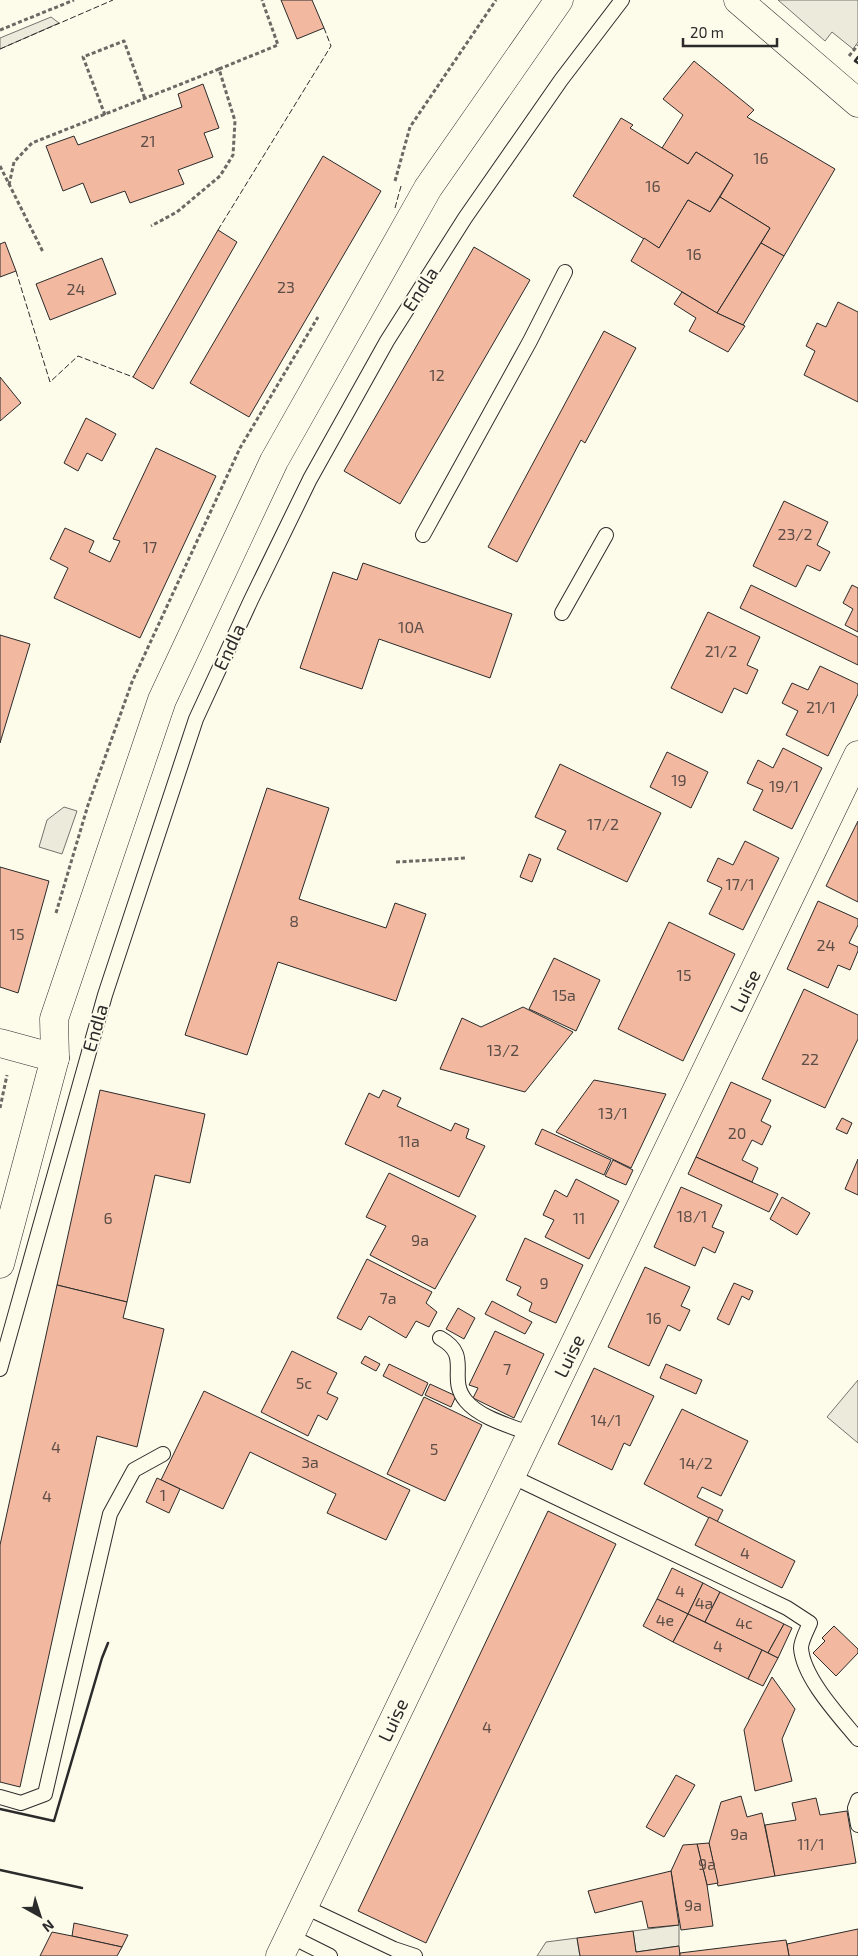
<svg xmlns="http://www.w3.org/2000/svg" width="858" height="1956" font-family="'Exo 2',sans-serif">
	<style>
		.green { fill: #ecebdb; stroke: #74746e }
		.building { fill: #f2b8a0; stroke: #2b2b2b }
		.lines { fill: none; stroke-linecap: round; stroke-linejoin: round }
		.service-casing { stroke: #2b2b2b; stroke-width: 16 }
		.minor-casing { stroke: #2b2b2b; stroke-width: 29 }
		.secondary-casing { stroke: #2b2b2b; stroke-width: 29 }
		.path { stroke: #6a6964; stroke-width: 3; stroke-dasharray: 4 2.5; stroke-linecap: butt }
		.service { stroke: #fdfbea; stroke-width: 14 }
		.minor { stroke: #fdfbea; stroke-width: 28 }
		.secondary { stroke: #fdfbea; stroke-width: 28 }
		.fence { stroke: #2b2b2b; stroke-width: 1; stroke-dasharray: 6 2.5; stroke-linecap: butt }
		.wall { stroke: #2b2b2b; stroke-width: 2.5 }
		.labels { text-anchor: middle; stroke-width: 4; stroke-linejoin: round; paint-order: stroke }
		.number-label { font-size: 16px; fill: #5d4e48 }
		.street-label { font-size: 19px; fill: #2b2b2b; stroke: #fdfbea }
	</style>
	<rect width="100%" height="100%" fill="#fdfbea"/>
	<g class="green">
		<polygon points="778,0 858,0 858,42 853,49 832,32 825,41"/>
		<polygon points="51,17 59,23 0,49 0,38"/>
		<polygon points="64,807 77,811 62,854 39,847 47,820"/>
		<polygon points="858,1380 858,1443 827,1417"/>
		<polygon points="679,1925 679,1946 636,1952 633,1931"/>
		<polygon points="577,1938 580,1956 537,1956 546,1942"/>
	</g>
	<g class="building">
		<polygon points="281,0 312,0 324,28 297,39"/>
		<polygon points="694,61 754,110 747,117 835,169 784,256 761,243 770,228 720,197 733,175 696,152 688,164 662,148 683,115 663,99"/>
		<polygon points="203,84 219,128 204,133 213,157 178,170 184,184 130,203 125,191 91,203 83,183 63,191 46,146 74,136 78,145 182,107 178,94"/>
		<polygon points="621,118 633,125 630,128 688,164 696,152 733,175 710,212 688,200 659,248 573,196"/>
		<polygon points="323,156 381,191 249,417 190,383"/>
		<polygon points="720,197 770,228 717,313 631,261 644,238 659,248 688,200 710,212"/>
		<polygon points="218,230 237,242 153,389 133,377"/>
		<polygon points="5,242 16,271 0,277 0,244"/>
		<polygon points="761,243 784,256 743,325 717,313"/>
		<polygon points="474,247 530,280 400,504 344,471"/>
		<polygon points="102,258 116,294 50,320 36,284"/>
		<polygon points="682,292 717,313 745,326 728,352 689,331 696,318 674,304"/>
		<polygon points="838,302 858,312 858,402 804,375 815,351 806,346 817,323 826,327"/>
		<polygon points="604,331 636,348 585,443 581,440 517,562 488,547"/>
		<polygon points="0,377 21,403 0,421"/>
		<polygon points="86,418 116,434 102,461 87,453 78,471 64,463"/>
		<polygon points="156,448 216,476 140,638 54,598 68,568 50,559 65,528 94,541 89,552 110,562 120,541 113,539"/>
		<polygon points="784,501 828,522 817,545 830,552 820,571 807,565 796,587 753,566"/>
		<polygon points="363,563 512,614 490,678 379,639 362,689 300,668 333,572 357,580"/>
		<polygon points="751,585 858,637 858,665 740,608"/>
		<polygon points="852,585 858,588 858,632 845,625 853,609 843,603"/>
		<polygon points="708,612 760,637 747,665 758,670 747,694 734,688 722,713 671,688"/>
		<polygon points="0,635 30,644 0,743"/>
		<polygon points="820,666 858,684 858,694 828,756 786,735 798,711 782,703 792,683 808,690"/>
		<polygon points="783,748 822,768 792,829 753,810 763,790 747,783 758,760 773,768"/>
		<polygon points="667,752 708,772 691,808 650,787"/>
		<polygon points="560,764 661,813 627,882 557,849 566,831 535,817"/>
		<polygon points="267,788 329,808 299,899 386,928 395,903 426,914 396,1001 278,962 247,1055 185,1035"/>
		<polygon points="858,821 858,902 826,886"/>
		<polygon points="745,841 779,858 743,930 709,914 722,888 707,881 718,858 733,865"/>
		<polygon points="529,854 541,859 532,882 520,877"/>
		<polygon points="0,867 49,881 18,993 0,987"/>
		<polygon points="818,901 858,919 858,925 849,943 858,947 858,951 850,970 838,965 828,988 787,969"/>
		<polygon points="669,922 735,954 683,1061 618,1029"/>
		<polygon points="554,958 600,980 576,1031 529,1009"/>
		<polygon points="804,989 858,1015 858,1039 825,1108 762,1079"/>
		<polygon points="523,1007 573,1032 525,1092 440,1069 462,1018 481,1027"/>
		<polygon points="594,1080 666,1094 631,1168 556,1132"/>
		<polygon points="731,1082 771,1100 761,1121 771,1126 762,1145 752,1140 742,1160 758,1168 752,1182 696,1157"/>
		<polygon points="100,1090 205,1114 190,1183 155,1175 127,1302 57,1285"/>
		<polygon points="383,1090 401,1098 397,1106 451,1131 455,1123 469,1129 466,1138 485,1146 459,1197 345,1144 369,1093 379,1098"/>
		<polygon points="842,1118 852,1123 847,1134 836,1129"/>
		<polygon points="542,1129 611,1160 604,1175 535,1144"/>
		<polygon points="696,1157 778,1194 769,1212 688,1174"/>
		<polygon points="858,1159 858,1195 845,1189"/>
		<polygon points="613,1160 633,1170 626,1185 605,1176"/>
		<polygon points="389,1173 476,1216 435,1289 370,1255 386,1226 366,1217"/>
		<polygon points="576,1179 619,1201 589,1259 545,1237 554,1220 543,1215 555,1190 567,1197"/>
		<polygon points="681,1187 722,1205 712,1227 724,1232 715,1253 703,1247 695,1266 654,1247"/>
		<polygon points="782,1197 810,1213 797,1235 770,1219"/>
		<polygon points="525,1238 583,1265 556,1323 529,1311 532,1303 517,1295 521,1287 506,1280"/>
		<polygon points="367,1259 432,1292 426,1303 437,1312 429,1327 416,1321 406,1338 369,1316 361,1330 337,1318"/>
		<polygon points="645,1267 690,1287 681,1306 690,1310 680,1331 668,1325 649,1366 608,1347"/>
		<polygon points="734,1283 753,1291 749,1300 742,1296 729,1325 717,1319"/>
		<polygon points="57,1285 127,1302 123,1318 164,1329 137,1447 97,1436 20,1787 0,1782 0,1545"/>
		<polygon points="492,1301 532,1322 525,1334 485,1314"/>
		<polygon points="458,1308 475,1318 464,1339 446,1329"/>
		<polygon points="495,1331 544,1354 514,1418 473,1398 478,1388 469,1385"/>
		<polygon points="292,1351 337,1373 327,1393 338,1398 327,1420 318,1415 308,1436 261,1412"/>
		<polygon points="365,1356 380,1364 376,1371 361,1363"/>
		<polygon points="389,1364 428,1383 422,1396 383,1376"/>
		<polygon points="666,1364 702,1380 696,1394 660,1378"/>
		<polygon points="594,1368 654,1396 630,1446 624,1443 612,1470 558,1444"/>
		<polygon points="430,1384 456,1396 451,1407 425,1395"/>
		<polygon points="204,1391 410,1490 386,1540 327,1513 336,1494 250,1452 223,1509 161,1480"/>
		<polygon points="424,1397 482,1425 445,1501 387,1474"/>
		<polygon points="682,1409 748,1441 721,1496 702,1487 697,1497 723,1510 717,1522 644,1484"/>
		<polygon points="157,1478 180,1489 169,1513 146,1502"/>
		<polygon points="548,1511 616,1544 426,1943 358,1911"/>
		<polygon points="709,1517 795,1561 782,1588 695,1545"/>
		<polygon points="672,1568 703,1583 688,1614 657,1599"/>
		<polygon points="703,1583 720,1592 705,1622 688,1614"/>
		<polygon points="720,1592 784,1624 768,1653 705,1622"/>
		<polygon points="657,1599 688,1614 673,1642 643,1626"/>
		<polygon points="688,1614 762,1650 748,1679 673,1642"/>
		<polygon points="784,1624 792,1628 778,1658 768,1653"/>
		<polygon points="834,1626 858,1649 858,1653 836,1676 813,1653 825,1641 822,1638"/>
		<polygon points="762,1650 778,1658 763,1686 748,1679"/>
		<polygon points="772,1677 795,1709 782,1739 792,1781 755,1791 744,1730"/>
		<polygon points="676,1775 695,1785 664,1837 646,1827"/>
		<polygon points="741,1796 747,1817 762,1813 775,1876 718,1886 709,1843 721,1802"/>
		<polygon points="816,1798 820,1815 847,1811 856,1863 775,1876 765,1825 796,1820 792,1803"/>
		<polygon points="709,1843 718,1883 707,1885 697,1844"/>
		<polygon points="697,1844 707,1885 713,1926 681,1930 671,1871 683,1845"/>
		<polygon points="671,1871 679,1925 648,1928 642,1901 595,1913 588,1891"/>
		<polygon points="74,1923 128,1935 122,1947 72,1936"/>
		<polygon points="858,1929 858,1956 789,1956 787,1944"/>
		<polygon points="633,1931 636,1952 679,1946 680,1956 580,1956 577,1938"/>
		<polygon points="52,1932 72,1936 122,1947 117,1956 40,1956"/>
		<polygon points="786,1940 789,1956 680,1956 680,1953"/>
	</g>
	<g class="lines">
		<defs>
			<g id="service">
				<polyline points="423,535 530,341 565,272"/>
				<polyline points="562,613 606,535"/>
				<path d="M 440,1338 C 473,1356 446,1377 466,1401 C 480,1418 511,1426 531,1434"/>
				<polyline points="0,1369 105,995 196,719 251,600 310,479 387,341 465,218 561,80 622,0"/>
				<path d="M 511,1476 L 787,1608 L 810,1623 C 807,1630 801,1641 801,1648 C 803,1678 840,1717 858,1739"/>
				<polyline points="0,1797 21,1803 45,1794 110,1514 134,1470 163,1454"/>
				<polyline points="858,1800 855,1808 858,1825"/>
				<polyline points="305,1907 394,1949 415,1956"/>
				<polyline points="290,1936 330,1956"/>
			</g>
			<g id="minor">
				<polyline points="738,0 858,103"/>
				<polyline points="0,1043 55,1058"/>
			</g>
			<g id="secondary">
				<polyline points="0,1264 55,1058 54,1019 162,700 274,461 428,188 559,0"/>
				<polyline points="280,1956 858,755"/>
			</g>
		</defs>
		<use href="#service" class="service-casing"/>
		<use href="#minor" class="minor-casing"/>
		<use href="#secondary" class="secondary-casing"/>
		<g class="path">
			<polyline points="0,30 74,0"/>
			<polyline points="849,56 858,45"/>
			<polyline points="219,69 278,45 262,0"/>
			<polyline points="105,115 83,57 124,41 145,99"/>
			<polyline points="0,166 43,252"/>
			<polyline points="395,181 410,127 496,0"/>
			<polyline points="9,185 14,162 32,143 219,69 235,121 233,155 220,176 177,212 151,226"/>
			<polyline points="396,862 467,858"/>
			<polyline points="56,913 88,805 132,682 240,448 318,317"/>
			<polyline points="0,1108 7,1075"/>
		</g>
		<use href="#service" class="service"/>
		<use href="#minor" class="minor"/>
		<use href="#secondary" class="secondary"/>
		<g class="fence">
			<polyline points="0,49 113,0"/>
			<polyline points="395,208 401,186"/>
			<polyline points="218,230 331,46 324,28"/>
			<polyline points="16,271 50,382 78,356 133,377"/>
		</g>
		<g class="wall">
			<polyline points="858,57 855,61 858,63"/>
			<polyline points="0,1809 54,1821 102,1658 108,1643"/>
			<polyline points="0,1870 82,1888"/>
		</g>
	</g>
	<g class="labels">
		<g class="number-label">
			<text x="148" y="147">21</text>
			<text x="761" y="164">16</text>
			<text x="653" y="192">16</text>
			<text x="694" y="260">16</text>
			<text x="286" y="293">23</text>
			<text x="76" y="295">24</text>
			<text x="437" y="381">12</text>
			<text x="795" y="540">23/2</text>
			<text x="150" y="553">17</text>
			<text x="411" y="633">10A</text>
			<text x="721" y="657">21/2</text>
			<text x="821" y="713">21/1</text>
			<text x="679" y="786">19</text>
			<text x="784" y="792">19/1</text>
			<text x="603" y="830">17/2</text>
			<text x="740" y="890">17/1</text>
			<text x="294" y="927">8</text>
			<text x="17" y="940">15</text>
			<text x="826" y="951">24</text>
			<text x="684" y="981">15</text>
			<text x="564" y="1001">15a</text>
			<text x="503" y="1056">13/2</text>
			<text x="810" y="1065">22</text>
			<text x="613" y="1119">13/1</text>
			<text x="737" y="1139">20</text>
			<text x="409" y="1147">11a</text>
			<text x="692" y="1222">18/1</text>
			<text x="108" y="1224">6</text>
			<text x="579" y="1224">11</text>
			<text x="420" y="1246">9a</text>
			<text x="544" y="1289">9</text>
			<text x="388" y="1304">7a</text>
			<text x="654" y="1324">16</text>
			<text x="507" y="1375">7</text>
			<text x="304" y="1389">5c</text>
			<text x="606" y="1426">14/1</text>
			<text x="56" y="1453">4</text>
			<text x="434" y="1455">5</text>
			<text x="310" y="1468">3a</text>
			<text x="696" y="1469">14/2</text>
			<text x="163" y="1501">1</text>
			<text x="47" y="1502">4</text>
			<text x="745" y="1559">4</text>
			<text x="680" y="1597">4</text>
			<text x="704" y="1609">4a</text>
			<text x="665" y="1626">4e</text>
			<text x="744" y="1629">4c</text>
			<text x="718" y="1652">4</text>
			<text x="487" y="1733">4</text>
			<text x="739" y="1840">9a</text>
			<text x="811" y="1850">11/1</text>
			<text x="707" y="1870">9a</text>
			<text x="693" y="1911">9a</text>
		</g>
		<g class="street-label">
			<text transform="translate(420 289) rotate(-57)" y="7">Endla</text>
			<text transform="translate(229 647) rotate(-65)" y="7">Endla</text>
			<text transform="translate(745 991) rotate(-64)" y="7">Luise</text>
			<text transform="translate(95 1028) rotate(-74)" y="7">Endla</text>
			<text transform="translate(569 1356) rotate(-64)" y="7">Luise</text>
			<text transform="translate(393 1720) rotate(-65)" y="7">Luise</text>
		</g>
	</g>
	<g transform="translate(40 1916) rotate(141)" stroke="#fdfbea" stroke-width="4" paint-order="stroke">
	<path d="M0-4L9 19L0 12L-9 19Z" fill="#2b2b2b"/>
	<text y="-8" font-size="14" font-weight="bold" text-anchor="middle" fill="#2b2b2b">N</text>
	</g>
	<path d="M683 38v8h94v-8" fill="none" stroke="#2b2b2b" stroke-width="2.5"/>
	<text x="690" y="38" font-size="15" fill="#2b2b2b" stroke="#fdfbea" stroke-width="4" paint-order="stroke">20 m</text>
</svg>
